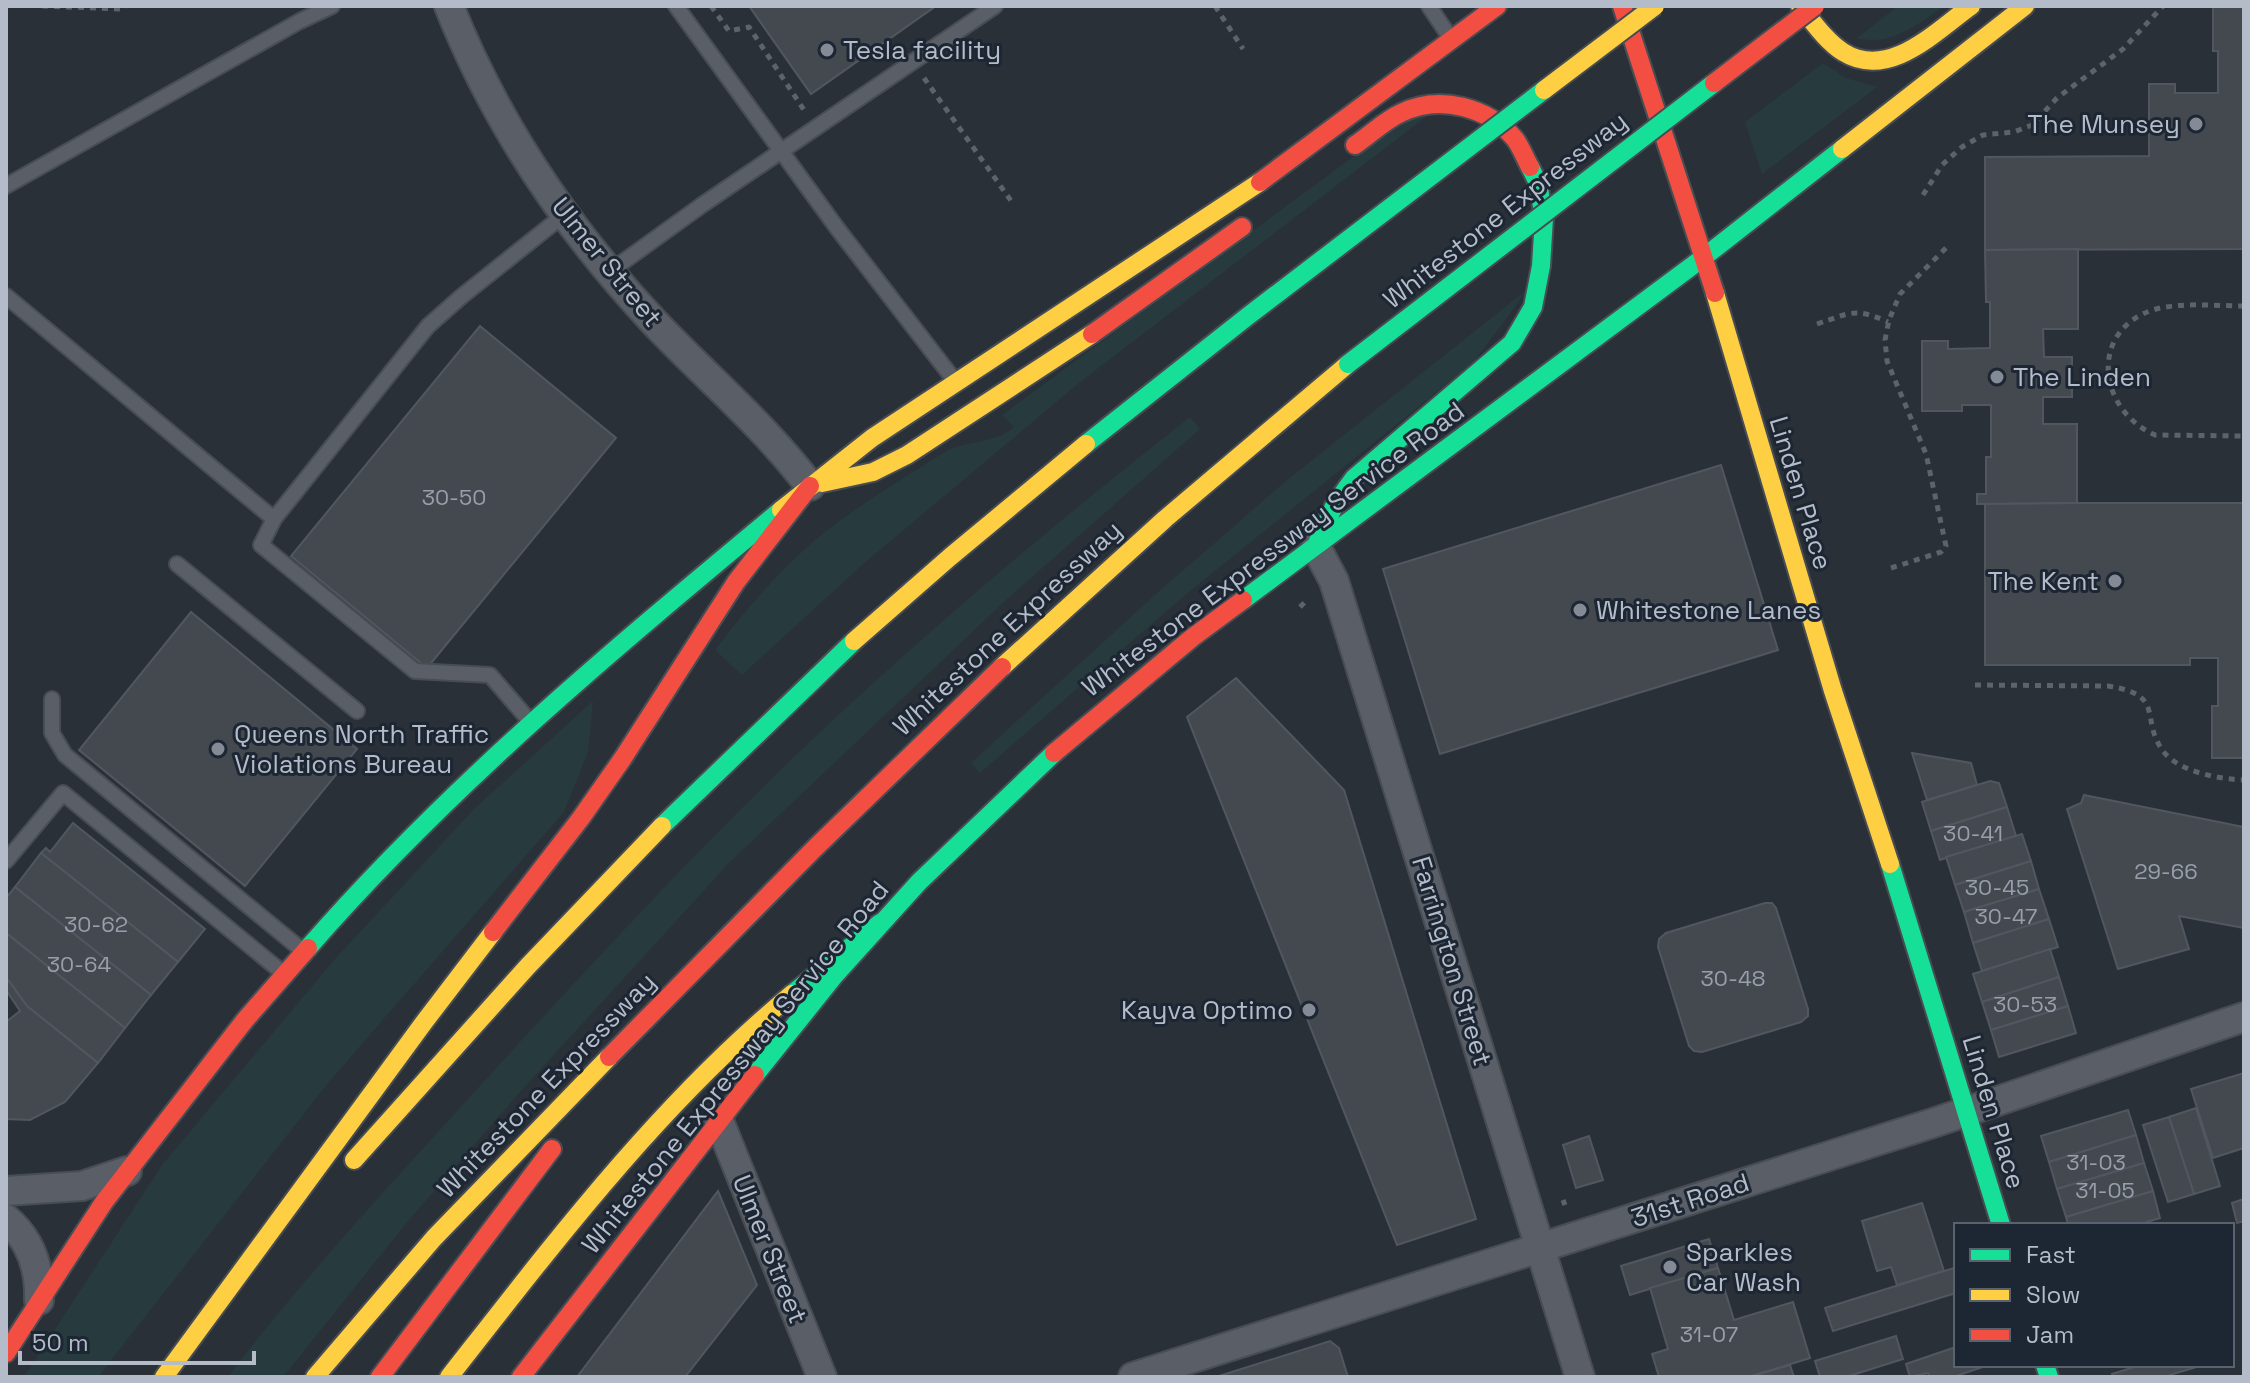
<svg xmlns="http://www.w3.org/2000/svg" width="2250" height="1383" font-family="'Space Grotesk',sans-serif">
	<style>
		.green { fill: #273a3e }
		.building { fill: #444950; stroke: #52575f; stroke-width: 2 }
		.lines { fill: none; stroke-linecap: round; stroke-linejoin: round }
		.lane-casing { stroke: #484c53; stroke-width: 18 }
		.street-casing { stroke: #484c53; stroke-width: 32 }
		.fast-casing { stroke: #484c53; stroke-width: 22 }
		.slow-casing { stroke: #484c53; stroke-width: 22 }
		.jam-casing { stroke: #484c53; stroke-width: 22 }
		.path { stroke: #5d636a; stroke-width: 5; stroke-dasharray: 6 6; stroke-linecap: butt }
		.lane { stroke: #5a5e66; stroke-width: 14 }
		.street { stroke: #5a5e66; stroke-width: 28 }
		.fast { stroke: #16e098; stroke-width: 18 }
		.slow { stroke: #ffcf43; stroke-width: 18 }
		.jam { stroke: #f24e42; stroke-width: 18 }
		.fast-bridge-casing { stroke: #474c53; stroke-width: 22; stroke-linecap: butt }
		.slow-bridge-casing { stroke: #474c53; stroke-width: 22; stroke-linecap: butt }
		.jam-bridge-casing { stroke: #474c53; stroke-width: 22; stroke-linecap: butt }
		.fast-bridge { stroke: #16e098; stroke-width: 18 }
		.slow-bridge { stroke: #ffcf43; stroke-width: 18 }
		.jam-bridge { stroke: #f24e42; stroke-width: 18 }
		.poi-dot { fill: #848b96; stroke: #1d2633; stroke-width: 3 }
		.labels { text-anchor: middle; stroke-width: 6; stroke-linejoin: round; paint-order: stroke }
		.number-label { font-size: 22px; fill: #989fab }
		.poi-label { font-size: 26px; fill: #b4bcc9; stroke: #1d2633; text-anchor: start }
		.street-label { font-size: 26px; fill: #b4bcc9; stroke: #1d2633 }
	</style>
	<rect width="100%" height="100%" fill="#2a3038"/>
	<g class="green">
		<path d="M 1898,6 L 1945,6 C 1917,24 1892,47 1857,38 Z"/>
		<polygon points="1823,63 1846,78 1877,87 1762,174 1745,122"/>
		<path d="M 1431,113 L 1079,383 L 862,565 L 742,675 L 715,650 C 745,610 777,573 815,540 C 856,506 903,479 948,450 C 969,441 998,442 1014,427 L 1002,415 L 1399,123 Z"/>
		<polygon points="1528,289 1473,363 1184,596 980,773 971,763 1157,593 1287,480"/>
		<path d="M 1190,417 L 1200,429 L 1006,600 L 730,862 L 519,1093 L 404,1226 L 283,1377 L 228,1377 C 305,1275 393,1182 479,1087 C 594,961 710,835 835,718 C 948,613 1068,513 1190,417 Z"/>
		<polygon points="593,701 588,752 564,812 328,1083 98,1377 24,1377 162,1165 335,959 474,809"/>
	</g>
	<g class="building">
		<polygon points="749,6 936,6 811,94"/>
		<polygon points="2213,6 2244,6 2244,249 1985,250 1985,157 2149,156 2149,84 2175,84 2175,93 2218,93 2218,51 2213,51"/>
		<polygon points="2078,249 2078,329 2043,329 2044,357 2072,357 2072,397 2043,397 2043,424 2077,424 2077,503 1977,504 1977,494 1986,494 1986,457 1991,457 1991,405 1962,405 1962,411 1922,411 1922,341 1948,341 1948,349 1990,348 1990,302 1986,302 1985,250"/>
		<polygon points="480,326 616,438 427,668 291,556"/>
		<polygon points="1721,465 1778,650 1440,754 1383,569"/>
		<polygon points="2077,503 2244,503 2244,758 2212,758 2212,706 2218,706 2218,658 2190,658 2190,665 1985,665 1985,504"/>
		<polygon points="191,612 357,749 245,886 79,750"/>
		<polygon points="1236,678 1344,790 1476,1219 1397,1245 1187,717"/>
		<polygon points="1912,753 1971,763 1977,785 1927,800"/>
		<polygon points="1990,781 1999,783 2007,807 1931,831 1922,802"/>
		<polygon points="2084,795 2244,827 2244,928 2179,916 2189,949 2118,969 2067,809 2081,803"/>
		<polygon points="2007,807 2016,836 1940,860 1931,831"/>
		<polygon points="73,823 205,929 178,962 41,853 46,848 50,852"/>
		<polygon points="2022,834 2031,861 1955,885 1946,857"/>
		<polygon points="41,853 178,962 151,995 15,887"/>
		<polygon points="2031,861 2039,889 1964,912 1955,885"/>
		<polygon points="15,887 151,995 125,1028 6,933 6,898"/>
		<polygon points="2039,889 2049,919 1973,943 1964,912"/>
		<polygon points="1765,903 1772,903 1776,908 1808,1009 1808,1016 1801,1022 1702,1052 1694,1051 1689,1046 1658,947 1659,939 1666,933"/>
		<polygon points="2049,919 2058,947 1982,971 1973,943"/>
		<polygon points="6,933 125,1028 98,1063 27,1006 6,977"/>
		<polygon points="2050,949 2059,977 1982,1002 1973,974"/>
		<polygon points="6,977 27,1006 98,1063 65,1102 30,1120 6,1119 6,1022 20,1011 6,990"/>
		<polygon points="2059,977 2068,1006 1991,1030 1982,1002"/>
		<polygon points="2068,1006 2076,1033 1999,1057 1991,1030"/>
		<polygon points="2244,1073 2244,1148 2213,1158 2191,1089"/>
		<polygon points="2196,1108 2220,1186 2194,1194 2169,1117"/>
		<polygon points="2128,1110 2136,1135 2049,1162 2041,1136"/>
		<polygon points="2169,1117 2194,1194 2168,1202 2143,1125"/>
		<polygon points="2136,1135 2144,1163 2057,1189 2049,1162"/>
		<polygon points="1589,1136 1603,1180 1576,1188 1563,1145"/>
		<polygon points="2144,1163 2153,1191 2066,1217 2057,1189"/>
		<polygon points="718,1191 757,1285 685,1377 577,1377"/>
		<polygon points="2153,1191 2160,1218 2137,1225 2068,1225 2066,1217"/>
		<polygon points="2244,1199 2244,1221 2237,1223 2232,1203"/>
		<polygon points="1922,1203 1944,1271 1897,1285 1891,1267 1877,1271 1862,1221"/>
		<polygon points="1709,1239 1718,1268 1630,1295 1621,1266"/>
		<polygon points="1718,1268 1734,1320 1793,1302 1810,1358 1749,1377 1659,1377 1652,1354 1668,1349 1650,1288"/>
		<polygon points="1954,1268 1956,1293 1833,1331 1825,1308"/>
		<polygon points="1896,1336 1903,1359 1846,1377 1820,1377 1815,1361"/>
		<polygon points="1330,1341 1339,1348 1348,1377 1216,1377"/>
		<polygon points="1956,1347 1956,1365 1982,1365 1983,1367 1953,1377 1930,1377 1928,1373 1910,1377 1906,1364"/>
		<polygon points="1790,1365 1794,1377 1749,1377"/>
		<polygon points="2141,1365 2196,1365 2197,1367 2163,1377 2113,1377 2112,1374"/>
	</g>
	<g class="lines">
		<defs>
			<g id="lane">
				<polyline points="676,6 837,228 955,381"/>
				<polyline points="1429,6 1451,39"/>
				<polyline points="6,186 300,21 332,6"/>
				<polyline points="609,272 702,205 995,6"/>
				<polyline points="6,296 274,519 428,326 462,296 565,214"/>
				<polyline points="274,519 261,545 415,671 490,675 528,719"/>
				<polyline points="177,564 357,711"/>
				<polyline points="52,699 52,733 65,755 303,951"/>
				<polyline points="6,861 63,793 283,973"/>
			</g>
			<g id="street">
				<path d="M 449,6 C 496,124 567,229 654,322 C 706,377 764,425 810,486"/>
				<polyline points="1316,547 1334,581 1580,1377"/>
				<polyline points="719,1121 822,1377"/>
				<polyline points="6,1191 82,1186 127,1171"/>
				<path d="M 6,1219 C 31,1240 40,1268 39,1300"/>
				<polyline points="1133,1377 1933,1123 2244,1017"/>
			</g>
			<g id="fast">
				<polyline points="1318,541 1335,504 1354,478 1512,343 1533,307 1541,266 1544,218 1538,183 1530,167"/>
				<polyline points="1243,600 1704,257 1842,149"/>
				<polyline points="662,826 854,641"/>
				<polyline points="1890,864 2001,1225"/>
				<path d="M 308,948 C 450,785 615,648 781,510"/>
				<polyline points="792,994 880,923"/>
				<polyline points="755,1075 835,975 919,882 1054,753"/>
				<polyline points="2045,1365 2049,1377"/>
			</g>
			<g id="slow">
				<path d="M 1800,6 C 1813,22 1826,41 1843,52 C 1889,81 1936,31 1971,6"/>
				<polyline points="1842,149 2025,6"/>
				<polyline points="1715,293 1833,691 1890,864"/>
				<polyline points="822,483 873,472 907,455 1092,334"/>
				<polyline points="781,510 872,438 1260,182"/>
				<polyline points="1002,667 1165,519 1348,364"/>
				<polyline points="354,1160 528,966 662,826"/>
				<polyline points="164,1377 425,1021 493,932"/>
				<polyline points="315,1377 434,1238 609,1057"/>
				<path d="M 449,1377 C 554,1243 660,1103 792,994"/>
			</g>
			<g id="jam">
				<polyline points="1622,6 1715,293"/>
				<path d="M 1355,145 C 1370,135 1385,120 1401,113 C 1440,94 1488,107 1515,139 C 1521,147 1525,158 1530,167"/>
				<polyline points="1260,182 1497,6"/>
				<polyline points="1092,334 1242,227"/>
				<polyline points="1054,753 1193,637 1243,600"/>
				<polyline points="493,932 581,818 623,758 736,582 810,486"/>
				<polyline points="609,1057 815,848 1002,667"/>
				<polyline points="6,1353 104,1202 245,1020 308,948"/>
				<polyline points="380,1377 552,1149"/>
				<polyline points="521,1377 755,1075"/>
			</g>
		</defs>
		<use href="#lane" class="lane-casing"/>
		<use href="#street" class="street-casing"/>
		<use href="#fast" class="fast-casing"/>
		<use href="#slow" class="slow-casing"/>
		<use href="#jam" class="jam-casing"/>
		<g class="path">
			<polyline points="42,6 121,9 126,6"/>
			<polyline points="711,6 729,31 749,27 804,110"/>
			<polyline points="1215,6 1243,49"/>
			<polyline points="924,78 1014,205"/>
			<polyline points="1923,195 1942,165 1962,147 1983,135 2014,132 2032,125 2057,98 2123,49 2163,6"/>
			<path d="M 2244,306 C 2216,306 2184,302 2156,309 C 2089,328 2096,409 2155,435 L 2244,436"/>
			<path d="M 1817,324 C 1850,313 1855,307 1888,322"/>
			<polyline points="1891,568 1941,552 1946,546 1926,454 1887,361 1885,340 1889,320 1900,294 1949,245"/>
			<polyline points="1300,607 1306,601"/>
			<path d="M 1975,685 L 2108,686 C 2167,695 2139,718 2163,751 C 2179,772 2219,779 2244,780"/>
			<polyline points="1563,1200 1565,1205"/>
		</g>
		<use href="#lane" class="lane"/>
		<use href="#street" class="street"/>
		<use href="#fast" class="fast"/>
		<use href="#slow" class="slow"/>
		<use href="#jam" class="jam"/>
		<defs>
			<g id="fast-bridge">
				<polyline points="1348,364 1714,83"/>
				<polyline points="1086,444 1248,316 1544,90"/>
			</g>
			<g id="slow-bridge">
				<polyline points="1544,90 1655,6"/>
				<polyline points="854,641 950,557 1086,444"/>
			</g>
			<polyline id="jam-bridge" points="1714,83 1815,6"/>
		</defs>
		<use href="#fast-bridge" class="fast-bridge-casing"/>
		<use href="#slow-bridge" class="slow-bridge-casing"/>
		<use href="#jam-bridge" class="jam-bridge-casing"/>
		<use href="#fast-bridge" class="fast-bridge"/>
		<use href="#slow-bridge" class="slow-bridge"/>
		<use href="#jam-bridge" class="jam-bridge"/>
	</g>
	<g class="poi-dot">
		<circle cx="827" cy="50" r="8"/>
		<circle cx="2196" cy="124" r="8"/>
		<circle cx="1997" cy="377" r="8"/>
		<circle cx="2115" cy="581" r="8"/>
		<circle cx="1580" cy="610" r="8"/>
		<circle cx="218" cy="749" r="8"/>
		<circle cx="1309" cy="1010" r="8"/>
		<circle cx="1670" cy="1267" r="8"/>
	</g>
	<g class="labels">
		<g class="number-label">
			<text x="454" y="505">30-50</text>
			<text x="1973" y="841">30-41</text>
			<text x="2166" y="879">29-66</text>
			<text x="1997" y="895">30-45</text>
			<text x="2006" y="924">30-47</text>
			<text x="96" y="932">30-62</text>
			<text x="79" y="972">30-64</text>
			<text x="1733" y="986">30-48</text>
			<text x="2025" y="1012">30-53</text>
			<text x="2096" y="1170">31-03</text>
			<text x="2105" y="1198">31-05</text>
			<text x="1709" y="1342">31-07</text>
		</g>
		<g class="poi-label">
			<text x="843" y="59">Tesla facility</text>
			<text x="2180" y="133" text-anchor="end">The Munsey</text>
			<text x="2013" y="386">The Linden</text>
			<text x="2099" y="590" text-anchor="end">The Kent</text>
			<text x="1596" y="619">Whitestone Lanes</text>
			<text x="234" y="743">Queens North Traffic<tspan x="234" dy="30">Violations Bureau</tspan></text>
			<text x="1293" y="1019" text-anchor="end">Kayva Optimo</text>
			<text x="1686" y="1261">Sparkles<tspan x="1686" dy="30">Car Wash</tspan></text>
		</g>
		<g class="street-label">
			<text transform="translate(1505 210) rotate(-38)" y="9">Whitestone Expressway</text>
			<text transform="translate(607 262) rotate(51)" y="9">Ulmer Street</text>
			<text transform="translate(1801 493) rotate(73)" y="9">Linden Place</text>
			<text transform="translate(1273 549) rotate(-37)" y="9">Whitestone Expressway Service Road</text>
			<text transform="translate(1007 628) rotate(-43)" y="9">Whitestone Expressway</text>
			<text transform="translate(1452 961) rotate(73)" y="9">Farrington Street</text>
			<text transform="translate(735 1067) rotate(-51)" y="9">Whitestone Expressway Service Road</text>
			<text transform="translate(546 1085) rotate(-46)" y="9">Whitestone Expressway</text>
			<text transform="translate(1994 1112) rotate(73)" y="9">Linden Place</text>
			<text transform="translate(1690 1200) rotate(-18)" y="9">31st Road</text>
			<text transform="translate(770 1249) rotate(68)" y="9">Ulmer Street</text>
		</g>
	</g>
	<rect width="2250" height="1383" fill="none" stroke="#b4bcc9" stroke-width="16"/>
	<rect x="1954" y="1223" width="280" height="144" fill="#1d2633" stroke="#59626f" stroke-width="2"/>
	<rect x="1970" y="1249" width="40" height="12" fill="#16e098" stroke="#59626f" stroke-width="2"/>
	<text x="2026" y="1263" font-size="24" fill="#b4bcc9">Fast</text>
	<rect x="1970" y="1289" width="40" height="12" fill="#ffcf43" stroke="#59626f" stroke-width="2"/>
	<text x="2026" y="1303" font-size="24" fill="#b4bcc9">Slow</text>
	<rect x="1970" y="1329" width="40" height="12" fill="#f24e42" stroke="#59626f" stroke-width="2"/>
	<text x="2026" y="1343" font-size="24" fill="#b4bcc9">Jam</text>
	<path d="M20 1351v12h234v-12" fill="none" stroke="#b4bcc9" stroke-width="4"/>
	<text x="32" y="1351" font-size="24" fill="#b4bcc9" stroke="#1d2633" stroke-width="6" paint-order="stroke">50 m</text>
</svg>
